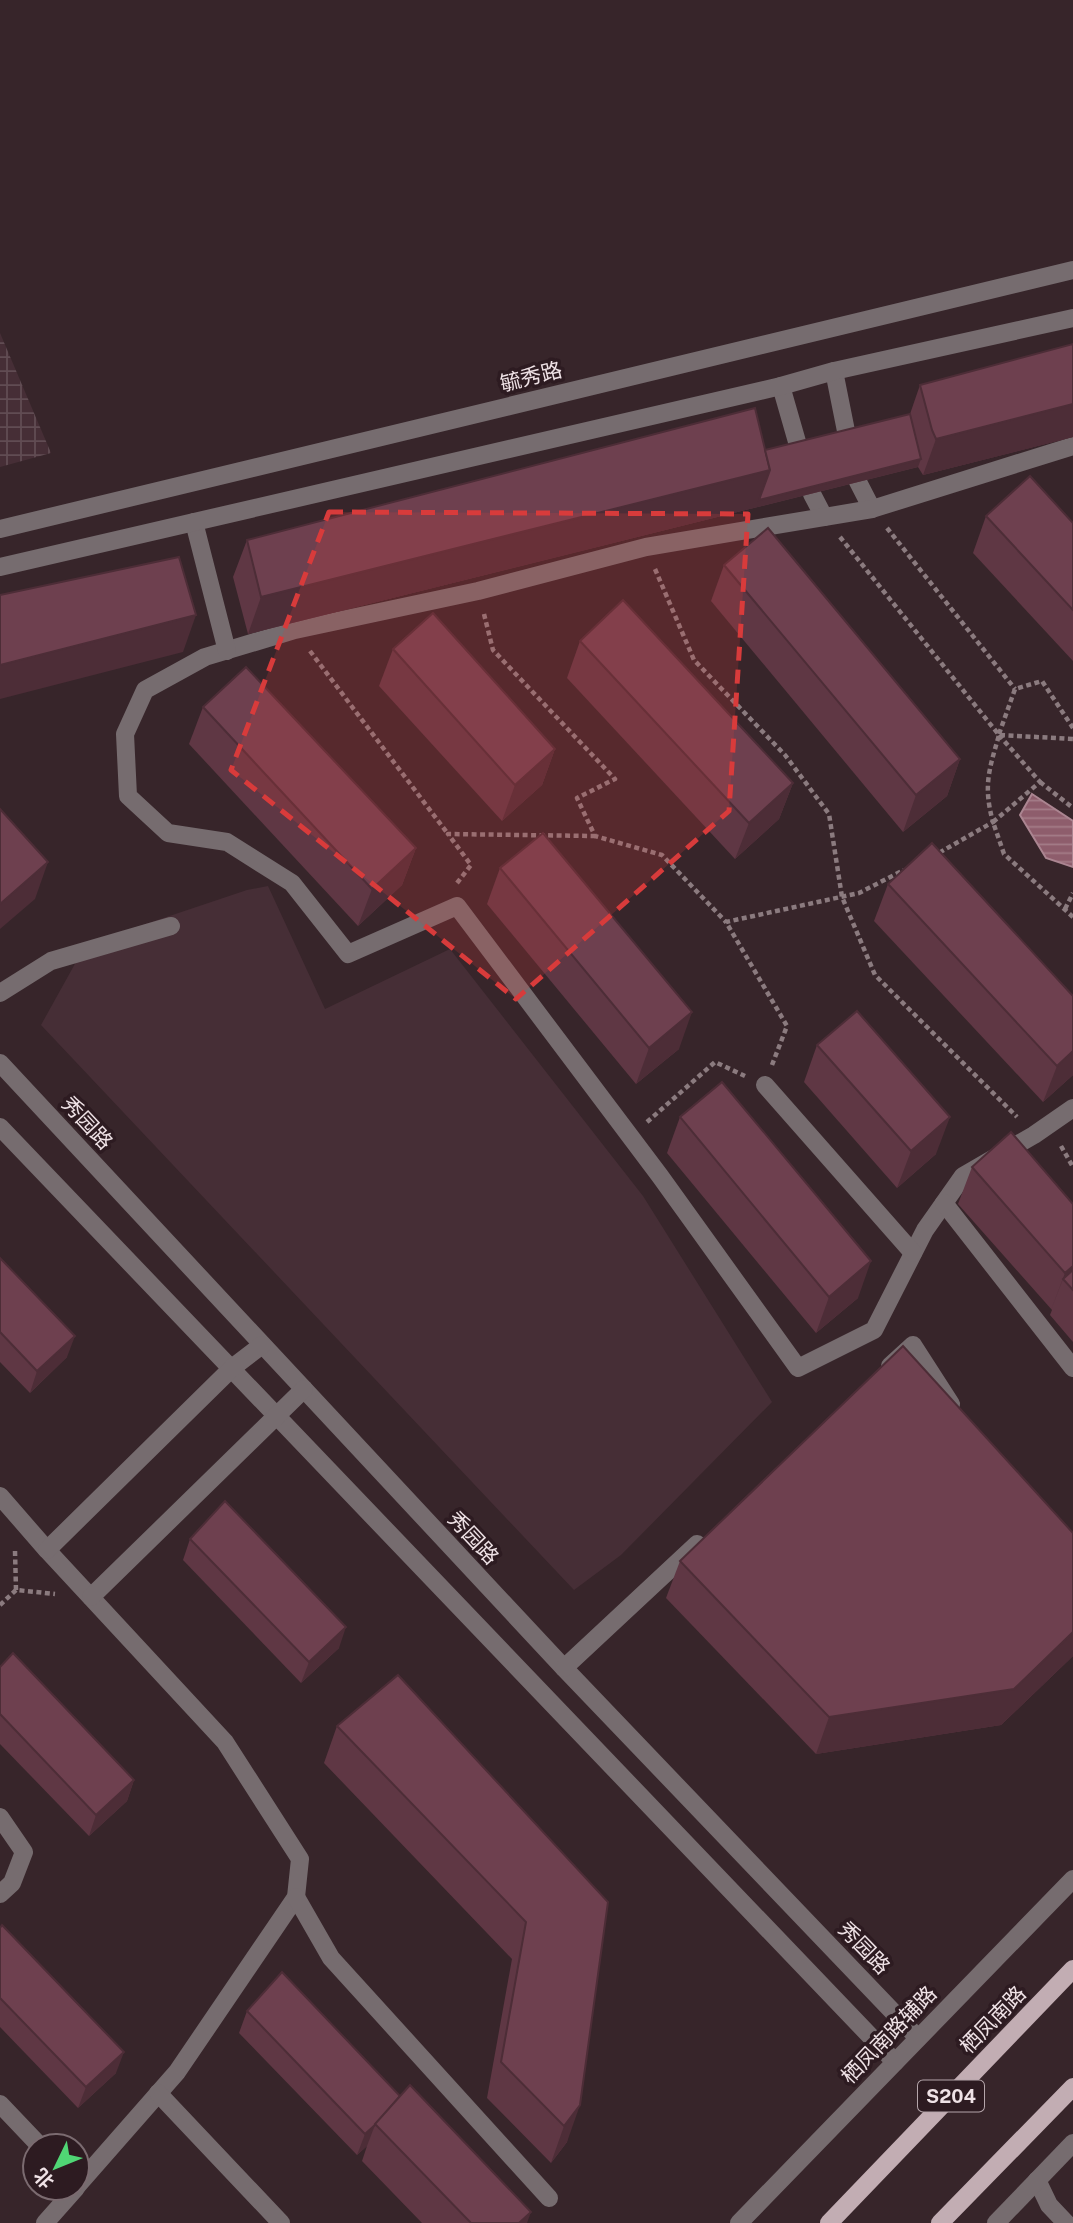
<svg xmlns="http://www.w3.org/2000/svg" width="1073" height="2223" font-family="'Public Sans','Noto Sans SC',sans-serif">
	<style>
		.built { fill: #462e36 }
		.industrial { fill: url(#industrial-grid) }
		.water { fill: url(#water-rules); stroke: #ab8591; stroke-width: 2 }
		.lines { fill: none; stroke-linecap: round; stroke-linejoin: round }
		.path { stroke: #8b7b7f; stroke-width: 4.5; stroke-dasharray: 5 3.5; stroke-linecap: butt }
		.minor { stroke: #766c6f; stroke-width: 18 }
		.major { stroke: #c2adb3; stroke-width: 18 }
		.wall { fill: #5f3744 }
		.shaded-wall { fill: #4d2d37 }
		.building { fill: #6e404f; stroke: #4d2d37; stroke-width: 2 }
		.marked { fill: #d83b3b; fill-opacity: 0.2; stroke: #d83b3b; stroke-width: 5; stroke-dasharray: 14 9; stroke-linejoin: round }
		.labels { text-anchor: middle; stroke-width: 7; stroke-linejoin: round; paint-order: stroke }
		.shield { fill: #2d1b21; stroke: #b5a6ab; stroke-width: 2 }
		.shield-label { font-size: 19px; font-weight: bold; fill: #efe2e6 }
		.street-label { font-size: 21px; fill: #efe2e6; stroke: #2d1b21 }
	</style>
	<defs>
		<pattern id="industrial-grid" width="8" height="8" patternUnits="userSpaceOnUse" patternTransform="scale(1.75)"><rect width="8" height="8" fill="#462e36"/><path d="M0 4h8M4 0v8" fill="none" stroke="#614c53"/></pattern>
		<pattern id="water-rules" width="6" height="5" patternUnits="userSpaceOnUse" patternTransform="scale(1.75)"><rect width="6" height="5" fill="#8e5d6c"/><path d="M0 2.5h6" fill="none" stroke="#a47c88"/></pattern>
	</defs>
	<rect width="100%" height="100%" fill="#37252a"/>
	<polygon class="built" points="268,886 325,1009 450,949 643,1196 772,1402 621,1555 574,1590 41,1025 86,944 247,890"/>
	<polygon class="industrial" points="0,333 51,453 0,467"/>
	<polygon class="water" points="1032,794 1073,821 1073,867 1046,858 1020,815"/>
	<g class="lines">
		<g class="path">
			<polyline points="887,528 1015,689"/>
			<path d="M 840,537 L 999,735 C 989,770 983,786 993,822 L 937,854"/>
			<polyline points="655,569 694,660 785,755 829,814 842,897 875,975 1017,1117"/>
			<polyline points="484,614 493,650 615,779 577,798 595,836 662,855 726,922"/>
			<polyline points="310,651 448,834"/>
			<polyline points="999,734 1015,689 1042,681 1073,728"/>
			<polyline points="999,735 1040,782 993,822 1004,854 1073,917"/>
			<polyline points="1000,735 1073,739"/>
			<polyline points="1040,782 1073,808"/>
			<polyline points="457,883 471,865 448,834 595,836"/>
			<polyline points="1065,909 1073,893"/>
			<polyline points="772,1065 787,1026 726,922 859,893 904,870"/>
			<polyline points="647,1122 715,1062 745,1076"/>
			<polyline points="1061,1146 1073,1167"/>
			<polyline points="15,1551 16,1590 55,1594"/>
			<polyline points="0,1605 16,1590"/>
		</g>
		<g class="minor">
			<polyline points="834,371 855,476 872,509"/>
			<polyline points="781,386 812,494 824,517"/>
			<polyline points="1073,446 872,509 646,547 478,591 295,630 205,657 145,690 125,734 128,796 168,833 227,842 292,883 348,954 457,906 660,1176 798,1368 874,1330 925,1230 963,1176 1034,1135 1073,1108"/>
			<polyline points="194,522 227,651"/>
			<polyline points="0,529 1073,270"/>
			<polyline points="0,567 781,386 834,371 1073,318"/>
			<polyline points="0,993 51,961 171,926"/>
			<polyline points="0,1063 564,1668 918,2038"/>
			<polyline points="765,1085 913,1253"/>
			<polyline points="0,1127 895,2062"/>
			<polyline points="944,1203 1073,1368"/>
			<polyline points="890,1366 913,1345 951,1404"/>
			<polyline points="0,1496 47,1550 225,1742 300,1859 296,1897 177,2072 77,2186"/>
			<polyline points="47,1550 232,1368 262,1345"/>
			<polyline points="91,1597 304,1389"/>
			<polyline points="564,1668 697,1544"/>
			<polyline points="0,1817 24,1852 12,1883 0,1894"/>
			<polyline points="296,1897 331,1958 549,2198"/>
			<polyline points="158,2093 281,2223"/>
			<polyline points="0,2104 40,2146"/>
			<polyline points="1037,2180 1049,2205 1066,2223"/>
			<polyline points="45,2223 76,2188"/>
			<polyline points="739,2223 1073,1879"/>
			<polyline points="996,2223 1073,2143"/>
		</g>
		<g class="major">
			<polyline points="829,2223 1073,1969"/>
			<polyline points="940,2223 1073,2087"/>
		</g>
	</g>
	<g class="wall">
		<polygon points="1073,344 1073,437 923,475 918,467 248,634 233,577 247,540 765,450 910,414 920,385"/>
		<polygon points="986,516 1073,523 1073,661 973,553"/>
		<polygon points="724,565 960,759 947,796 903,832 711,601"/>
		<polygon points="580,641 793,783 779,819 735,859 567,678"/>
		<polygon points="393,649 555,749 542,785 502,821 379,686"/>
		<polygon points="203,707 416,848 402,885 358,926 189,744"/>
		<polygon points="500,868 679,1049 636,1084 487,904"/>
		<polygon points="888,884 1073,1075 1043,1102 874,921"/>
		<polygon points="817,1045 936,1154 897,1188 804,1082"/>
		<polygon points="680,1117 858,1298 816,1333 667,1153"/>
		<polygon points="972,1167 1073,1204 1073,1342 1050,1315 1052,1310 958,1204"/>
		<polygon points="0,1258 67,1357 30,1393 0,1362"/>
		<polygon points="1073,1533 1073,1656 1001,1725 816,1754 666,1598 680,1561"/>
		<polygon points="190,1539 339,1648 301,1683 183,1560"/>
		<polygon points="0,1667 134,1780 127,1801 89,1836 0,1744"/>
		<polygon points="337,1726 608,1902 567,2142 551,2163 487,2098 512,1959 324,1763"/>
		<polygon points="0,1928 116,2073 78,2108 0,2027"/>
		<polygon points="247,2011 400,2096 527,2223 422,2223 362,2161 367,2146 357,2155 239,2033"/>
	</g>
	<g class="shaded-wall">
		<polygon points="1073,404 1073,437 923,475 936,439"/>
		<polygon points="921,459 918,467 248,634 261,597 770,470"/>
		<polygon points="196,615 183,652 0,699 0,665"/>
		<polygon points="555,749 542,785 502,821 515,785"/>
		<polygon points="960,759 947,796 903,832 916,795"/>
		<polygon points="793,783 779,819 735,859 749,823"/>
		<polygon points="416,848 402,885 358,926 372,889"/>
		<polygon points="48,862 35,899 0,929 0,904"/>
		<polygon points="692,1012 679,1049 636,1084 649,1048"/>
		<polygon points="1073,1051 1073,1075 1043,1102 1057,1066"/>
		<polygon points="950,1117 936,1154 897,1188 911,1151"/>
		<polygon points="871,1261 858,1298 816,1333 829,1297"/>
		<polygon points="1073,1266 1073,1290 1063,1279 1051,1310 1065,1273"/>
		<polygon points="75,1336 67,1357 30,1393 37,1371"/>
		<polygon points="346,1627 339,1648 301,1683 309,1662"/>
		<polygon points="1073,1632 1073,1656 1001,1725 816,1754 829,1717"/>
		<polygon points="134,1780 127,1801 89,1836 96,1815"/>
		<polygon points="124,2052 116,2073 78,2108 86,2087"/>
		<polygon points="580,2105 567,2142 551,2163 564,2126"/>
		<polygon points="375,2125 367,2146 357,2155 365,2134"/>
		<polygon points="531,2212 527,2223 519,2223"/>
	</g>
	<g class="building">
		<polygon points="1073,344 1073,404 936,439 932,430 920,385"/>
		<polygon points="755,408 770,470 261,597 247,540"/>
		<polygon points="910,414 921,459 759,500 770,470 765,450"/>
		<polygon points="1030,476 1073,523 1073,610 986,516"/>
		<polygon points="768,528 960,759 916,795 724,565"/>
		<polygon points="179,557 196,615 0,665 0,595"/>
		<polygon points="623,600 793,783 749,823 580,641"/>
		<polygon points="433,613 555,749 515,785 393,649"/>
		<polygon points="246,667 416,848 372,889 203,707"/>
		<polygon points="0,809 48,862 0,904"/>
		<polygon points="543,833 692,1012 649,1048 500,868"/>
		<polygon points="932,843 1073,996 1073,1051 1057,1066 888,884"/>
		<polygon points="857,1011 950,1117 911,1151 817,1045"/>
		<polygon points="722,1082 871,1261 829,1297 680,1117"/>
		<polygon points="1011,1132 1073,1204 1073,1266 1065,1273 972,1167"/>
		<polygon points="0,1258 75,1336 37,1371 0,1332"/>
		<polygon points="1073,1270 1073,1290 1063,1279"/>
		<polygon points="903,1346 1073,1533 1073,1632 1014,1689 829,1717 680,1561"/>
		<polygon points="225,1501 346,1627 309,1662 190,1539"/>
		<polygon points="13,1653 134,1780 96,1815 0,1714 0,1667"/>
		<polygon points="398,1675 608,1902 580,2105 564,2126 501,2062 526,1922 337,1726"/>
		<polygon points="2,1925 124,2052 86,2087 0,1998 0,1928"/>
		<polygon points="282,1972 400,2096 376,2124 365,2134 247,2011"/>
		<polygon points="410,2085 531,2212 519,2223 471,2223 375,2124"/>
	</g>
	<path class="marked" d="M 329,512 L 748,514 L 729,811 L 516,999 L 231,770 Z"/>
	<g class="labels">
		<rect class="shield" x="918" y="2080.5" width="66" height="31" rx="5"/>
		<g class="shield-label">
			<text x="951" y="2103">S204</text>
		</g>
		<g class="street-label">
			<text transform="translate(531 377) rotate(-14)" y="7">毓秀路</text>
			<text transform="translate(87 1123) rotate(47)" y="7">秀园路</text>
			<text transform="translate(473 1538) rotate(47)" y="7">秀园路</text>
			<text transform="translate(864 1948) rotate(46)" y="7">秀园路</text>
			<text transform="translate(993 2020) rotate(-46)" y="7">栖凤南路</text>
			<text transform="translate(889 2035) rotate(-46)" y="7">栖凤南路辅路</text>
		</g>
	</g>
	<g transform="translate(56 2167) rotate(227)"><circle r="33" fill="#2d1b21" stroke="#7b6b70" stroke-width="2"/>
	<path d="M0-5L12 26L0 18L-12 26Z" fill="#50d675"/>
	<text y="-10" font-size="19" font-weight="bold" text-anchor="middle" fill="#efe2e6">北</text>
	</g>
</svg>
